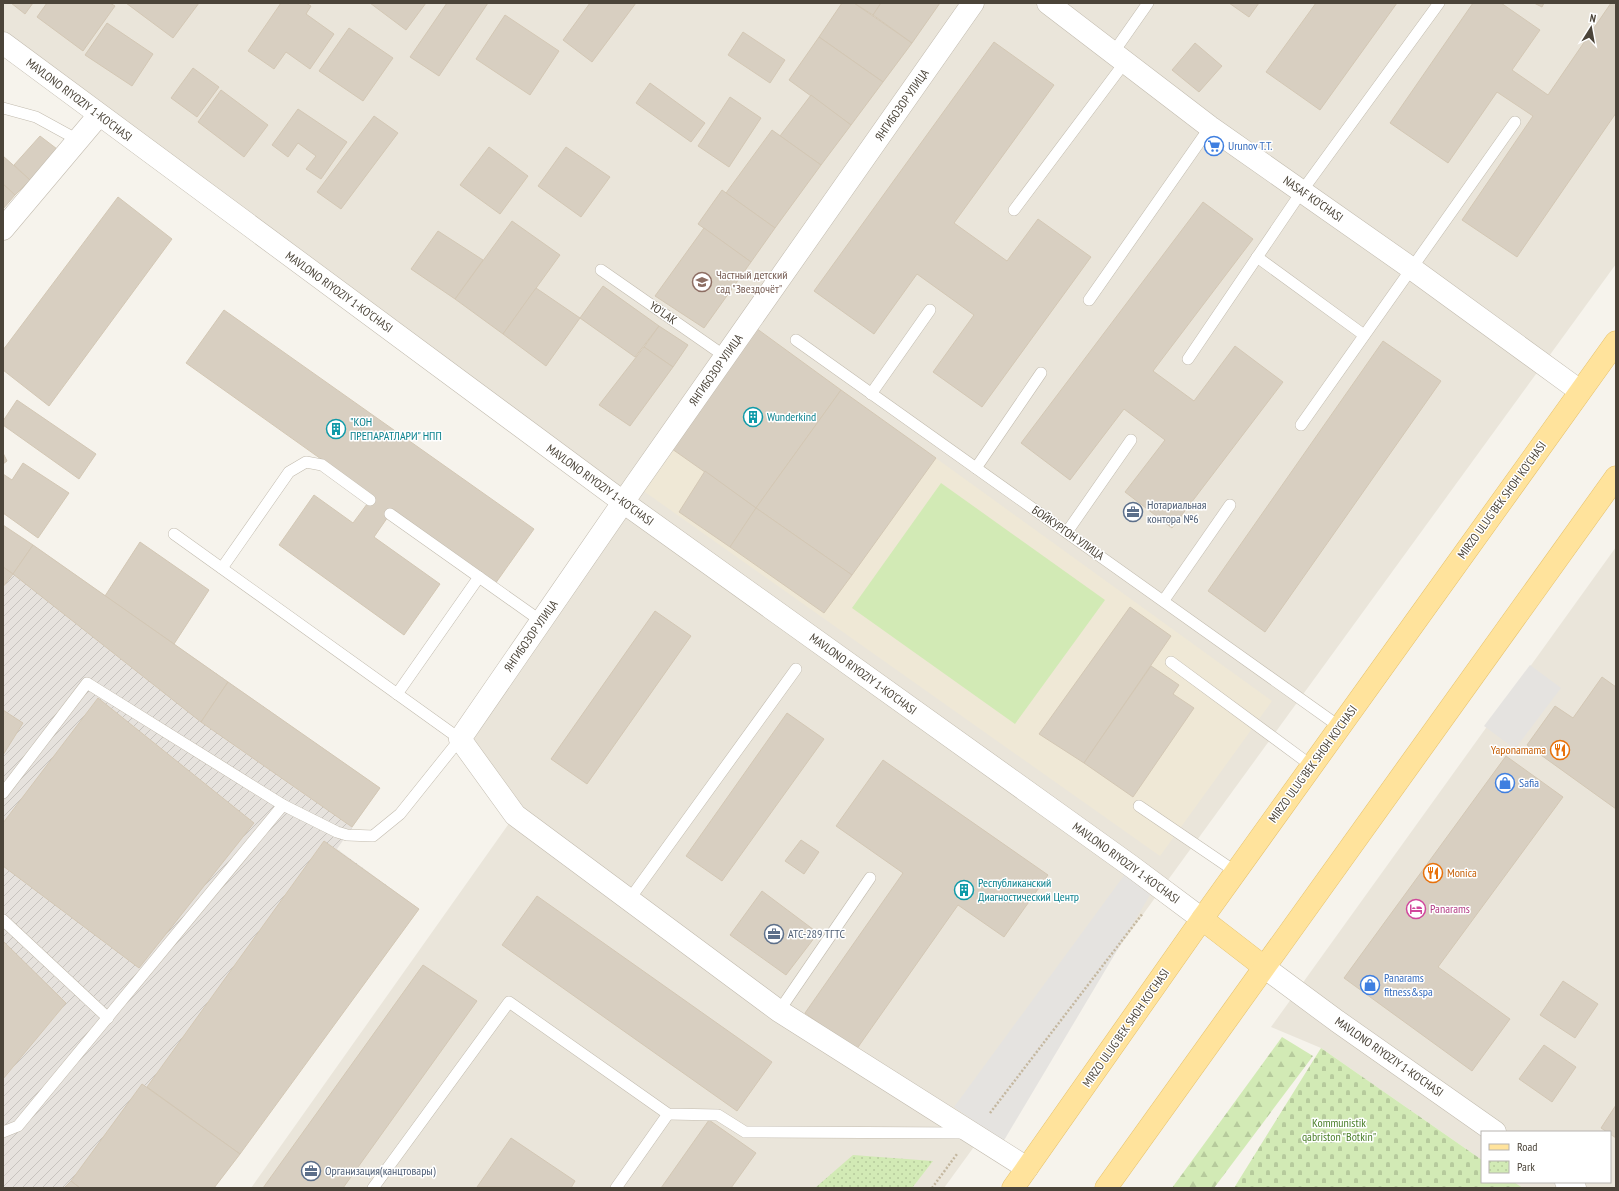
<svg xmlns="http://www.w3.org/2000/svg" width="1619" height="1191" font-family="'PT Sans Narrow',sans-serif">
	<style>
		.residential { fill: #eae5da }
		.industrial { fill: url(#industrial-furrows) }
		.education { fill: #efe8d6 }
		.green { fill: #d2eab5 }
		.forest { fill: url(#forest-firs) }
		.cemetery { fill: url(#cemetery-stones) }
		.park { fill: url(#park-dots) }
		.parking { fill: #e5e3e0 }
		.building { fill: #d8cfc1; stroke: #d3c7b4 }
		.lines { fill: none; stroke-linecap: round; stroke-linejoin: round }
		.service-casing { stroke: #c2bbae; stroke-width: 12 }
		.minor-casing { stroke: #c2bbae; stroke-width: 23 }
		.primary-casing { stroke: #e6c16a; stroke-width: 23 }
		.path { stroke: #c4b79f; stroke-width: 2.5; stroke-dasharray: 2 2; stroke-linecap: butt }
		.service { stroke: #fff; stroke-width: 11 }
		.minor { stroke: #fff; stroke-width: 22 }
		.primary { stroke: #ffe39c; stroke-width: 22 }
		.labels { text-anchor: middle; stroke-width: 3; stroke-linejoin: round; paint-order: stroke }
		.street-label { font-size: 12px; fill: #4b4439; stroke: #fff }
		.shop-label { font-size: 12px; fill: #366cbe; stroke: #fff; text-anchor: start }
		.education-label { font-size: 12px; fill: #785e54; stroke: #fff; text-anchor: start }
		.culture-label { font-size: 12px; fill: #0d838f; stroke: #fff; text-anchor: start }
		.service-label { font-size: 12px; fill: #4e5e75; stroke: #fff; text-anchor: start }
		.food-label { font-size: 12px; fill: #c56008; stroke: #fff; text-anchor: end }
		.hotel-label { font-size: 12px; fill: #b23c85; stroke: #fff; text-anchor: start }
		.park-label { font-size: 12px; fill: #4a7f2a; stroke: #fff }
	</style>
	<defs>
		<pattern id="industrial-furrows" width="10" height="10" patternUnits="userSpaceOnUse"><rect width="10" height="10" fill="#e6e2dd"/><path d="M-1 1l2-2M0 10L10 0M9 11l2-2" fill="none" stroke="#c7c3be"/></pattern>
		<pattern id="forest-firs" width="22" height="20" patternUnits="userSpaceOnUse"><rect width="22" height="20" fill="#d2eab5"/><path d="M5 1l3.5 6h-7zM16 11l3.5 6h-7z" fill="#b6ca9c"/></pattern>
		<pattern id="cemetery-stones" width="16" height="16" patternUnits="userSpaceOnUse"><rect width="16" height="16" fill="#d2eab5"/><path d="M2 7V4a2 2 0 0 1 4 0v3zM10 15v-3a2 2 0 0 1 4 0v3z" fill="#b6ca9c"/></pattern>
		<pattern id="park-dots" width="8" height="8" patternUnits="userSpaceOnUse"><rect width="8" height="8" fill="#d2eab5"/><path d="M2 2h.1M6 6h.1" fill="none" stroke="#b6ca9c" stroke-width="1.8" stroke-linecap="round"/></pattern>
	</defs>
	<rect width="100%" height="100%" fill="#f6f3ec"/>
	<g class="residential">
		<polygon points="3,3 1616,3 1616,264 944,1188 251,1188 515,815 460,739 623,502 3,43"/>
		<polygon points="1616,547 1616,1188 1523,1188 1514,1182 1610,1182 1610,1132 1482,1132 1482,1160 1321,1048 1271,1027"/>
	</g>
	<polygon class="industrial" points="33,545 380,788 337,849 419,909 214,1188 3,1188 3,588"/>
	<polygon class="education" points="749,323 1272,701 1160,856 635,485"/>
	<polygon class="green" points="941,483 1105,600 1015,724 852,608"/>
	<polygon class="forest" points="1282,1037 1313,1056 1214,1188 1172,1188"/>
	<polygon class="cemetery" points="1321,1048 1482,1160 1482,1182 1514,1182 1523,1188 1234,1188"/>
	<polygon class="park" points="853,1155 933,1161 912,1188 815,1188"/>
	<g class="parking">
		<polygon points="1530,665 1561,688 1515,749 1484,726"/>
		<polygon points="1131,866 1156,885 1003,1142 954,1107"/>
	</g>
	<g class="building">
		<polygon points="11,3 33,3 25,14"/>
		<polygon points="47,3 110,3 115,6 83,51 37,17"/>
		<polygon points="126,3 199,3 173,38"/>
		<polygon points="281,3 306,3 311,6 306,14 334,34 310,69 286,52 274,69 248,51"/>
		<polygon points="370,3 426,3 406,30"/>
		<polygon points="447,3 488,3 439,76 410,57"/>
		<polygon points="590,3 636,3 592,62 563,40"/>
		<polygon points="842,3 854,3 912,43 883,82 819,37"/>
		<polygon points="854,3 881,3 873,15"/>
		<polygon points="881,3 940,3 912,43 873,15"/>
		<polygon points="1229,3 1259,3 1249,17"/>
		<polygon points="1316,3 1397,3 1320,110 1266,72"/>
		<polygon points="1473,3 1501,3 1540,30 1512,70 1548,95 1611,3 1616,3 1616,113 1517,257 1462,220 1533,116 1497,92 1448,163 1390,123"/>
		<polygon points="1534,3 1544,3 1542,7"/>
		<polygon points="505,15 559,51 530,95 476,59"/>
		<polygon points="107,23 153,54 132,86 85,55"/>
		<polygon points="349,28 393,58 363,101 319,71"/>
		<polygon points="743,32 785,60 770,83 728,55"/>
		<polygon points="819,37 883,82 851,125 789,80"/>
		<polygon points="994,42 1054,85 954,223 1007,261 1038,219 1091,257 982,407 933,372 974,315 917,274 874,334 814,291"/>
		<polygon points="1195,43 1222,66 1199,92 1172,70"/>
		<polygon points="193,68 219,87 197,117 171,98"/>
		<polygon points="650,83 705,123 691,142 636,103"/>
		<polygon points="221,90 268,125 244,157 198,122"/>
		<polygon points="811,95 851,125 821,165 780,136"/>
		<polygon points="730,97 761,118 729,167 698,146"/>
		<polygon points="298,109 347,142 321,179 306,169 316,156 298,143 288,157 272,145"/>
		<polygon points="374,116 398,133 341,209 317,192"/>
		<polygon points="772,130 821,165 775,228 726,193"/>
		<polygon points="40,136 57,149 30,180 14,165"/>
		<polygon points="489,147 528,176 500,214 460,185"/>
		<polygon points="566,147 610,177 581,217 538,186"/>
		<polygon points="3,156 30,180 15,195 3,184"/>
		<polygon points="3,184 15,195 3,209"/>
		<polygon points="722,190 775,228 751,262 698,224"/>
		<polygon points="118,197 172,239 49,406 3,370 3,350"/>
		<polygon points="1203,202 1253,239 1153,371 1194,401 1235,346 1283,382 1172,528 1125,492 1165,440 1124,409 1070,480 1021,443"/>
		<polygon points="512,221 560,255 503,334 455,299"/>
		<polygon points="704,228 751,262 704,328 655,296"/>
		<polygon points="438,231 483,260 455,299 411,269"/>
		<polygon points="603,286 659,326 635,357 580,318"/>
		<polygon points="536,288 580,318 546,366 503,334"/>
		<polygon points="224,310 534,529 495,584 392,511 374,537 440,584 404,635 279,545 314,495 353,523 373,496 186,363"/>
		<polygon points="749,323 841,390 756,508 665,444"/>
		<polygon points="659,326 688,345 673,367 644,347"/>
		<polygon points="1383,341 1441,381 1265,632 1208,591"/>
		<polygon points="644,347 673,367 630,426 599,405"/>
		<polygon points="841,390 936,458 852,575 756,508"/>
		<polygon points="17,400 96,454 79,479 3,425 3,421"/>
		<polygon points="3,453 7,461 3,464"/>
		<polygon points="23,463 69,493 38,538 3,513 3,474 12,480"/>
		<polygon points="705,471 756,508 730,547 679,512"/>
		<polygon points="756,508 852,575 824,613 730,547"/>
		<polygon points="3,525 33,545 13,574 3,567"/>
		<polygon points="140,542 209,590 174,644 105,596"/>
		<polygon points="33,545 228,682 201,722 13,574"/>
		<polygon points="3,567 13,574 3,587"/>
		<polygon points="1130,607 1171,636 1084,763 1039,734"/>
		<polygon points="655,611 691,636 587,784 551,759"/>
		<polygon points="1151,666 1179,685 1173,694 1194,708 1133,797 1084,763"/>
		<polygon points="1602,677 1616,687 1616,809 1527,745 1555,706 1573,718"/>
		<polygon points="228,682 380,788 352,827 201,722"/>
		<polygon points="98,698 254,823 139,968 3,866 3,823"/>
		<polygon points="3,710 23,723 3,755"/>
		<polygon points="787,713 824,739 722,881 686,856"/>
		<polygon points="1506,756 1563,797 1438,967 1510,1019 1472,1071 1344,978"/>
		<polygon points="883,760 1048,875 1004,937 958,905 856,1050 805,1013 903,873 836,826"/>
		<polygon points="801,840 819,852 804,874 785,861"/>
		<polygon points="324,841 419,909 240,1154 147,1087"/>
		<polygon points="762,891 818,933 786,975 730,935"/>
		<polygon points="537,896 772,1062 737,1111 502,945"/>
		<polygon points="3,941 66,1003 3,1079"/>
		<polygon points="423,965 477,1001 343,1188 263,1188"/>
		<polygon points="1563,981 1598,1004 1575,1038 1540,1015"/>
		<polygon points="1544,1045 1576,1067 1552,1102 1519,1079"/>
		<polygon points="142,1084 240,1154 214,1188 80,1188 71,1181"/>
		<polygon points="1616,1105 1616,1138 1610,1134 1610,1132 1607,1132 1601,1128"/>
		<polygon points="709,1120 756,1153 731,1188 661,1188"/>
		<polygon points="511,1138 575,1181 571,1188 477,1187"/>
		<polygon points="71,1181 80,1188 64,1188"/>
	</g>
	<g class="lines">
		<defs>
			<g id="service">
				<polyline points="1113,53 1148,3"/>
				<polyline points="3,108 36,117 78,140"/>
				<polyline points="1014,210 1125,62"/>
				<polyline points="1257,257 1364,335"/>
				<polyline points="601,270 726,357"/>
				<polyline points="1089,300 1210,127"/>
				<polyline points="796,340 1340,727"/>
				<polyline points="1188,359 1302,191 1439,3"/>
				<polyline points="871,394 930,310"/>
				<polyline points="1301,425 1515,122"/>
				<polyline points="976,468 1041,373"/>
				<polyline points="390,514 541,621"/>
				<polyline points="1067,532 1131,440"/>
				<polyline points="222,568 289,472 306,462 322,465 370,500"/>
				<polyline points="1164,600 1230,505"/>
				<polyline points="1171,662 1312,766"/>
				<polyline points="397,694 479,577"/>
				<polyline points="3,793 87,683 283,805 337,832 347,835 373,836 400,814 460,739 174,534"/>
				<polyline points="1139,806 1236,872"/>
				<polyline points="629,900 796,669"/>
				<polyline points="3,920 108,1018"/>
				<polyline points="779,1011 870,878"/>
				<polyline points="3,1132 18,1126 283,805"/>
				<polyline points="373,1188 509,1002 668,1114 718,1115 745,1132 965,1133"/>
				<polyline points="616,1188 668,1114"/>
			</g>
			<g id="minor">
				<polyline points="973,3 635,485 460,739 515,815 779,1011 1027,1168"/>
				<polyline points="1048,3 1210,127 1411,268 1580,391"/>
				<polyline points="3,43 623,502 1131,866 1202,919"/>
				<polyline points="3,229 99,115"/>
				<polyline points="1264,967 1337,1021 1495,1132"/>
				<polyline points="1566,1182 1575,1188"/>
			</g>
			<g id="primary">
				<polyline points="1202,919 1264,967"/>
				<polyline points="1013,1188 1202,919 1616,342"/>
				<polyline points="1106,1188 1616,477"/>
			</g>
		</defs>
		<use href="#service" class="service-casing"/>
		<use href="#minor" class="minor-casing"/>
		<use href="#primary" class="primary-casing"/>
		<g class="path">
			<polyline points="990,1113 1143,913"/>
			<polyline points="932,1188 957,1154"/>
		</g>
		<use href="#service" class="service"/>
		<use href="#minor" class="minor"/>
		<use href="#primary" class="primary"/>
	</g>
	<defs>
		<symbol id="supermarket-ring" viewBox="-11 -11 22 22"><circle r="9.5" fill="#fff" stroke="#3f7fe0" stroke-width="1.5"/><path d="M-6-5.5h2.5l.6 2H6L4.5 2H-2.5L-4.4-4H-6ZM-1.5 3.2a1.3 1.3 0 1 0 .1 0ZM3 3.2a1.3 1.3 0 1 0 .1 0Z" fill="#3f7fe0"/></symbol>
		<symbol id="school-ring" viewBox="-11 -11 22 22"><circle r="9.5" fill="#fff" stroke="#8d6e63" stroke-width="1.5"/><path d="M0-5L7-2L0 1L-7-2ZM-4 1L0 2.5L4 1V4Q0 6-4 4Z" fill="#8d6e63"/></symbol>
		<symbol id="building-ring" viewBox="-11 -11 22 22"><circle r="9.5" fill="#fff" stroke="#0f9aa8" stroke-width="1.5"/><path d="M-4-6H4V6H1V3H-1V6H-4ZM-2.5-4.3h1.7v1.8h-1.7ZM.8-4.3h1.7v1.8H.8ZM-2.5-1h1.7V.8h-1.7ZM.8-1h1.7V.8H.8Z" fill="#0f9aa8"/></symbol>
		<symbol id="office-ring" viewBox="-11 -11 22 22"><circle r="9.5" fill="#fff" stroke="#5c6f8a" stroke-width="1.5"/><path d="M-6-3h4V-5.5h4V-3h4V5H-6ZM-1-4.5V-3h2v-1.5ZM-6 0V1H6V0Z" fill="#5c6f8a"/></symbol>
		<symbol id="restaurant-ring" viewBox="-11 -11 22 22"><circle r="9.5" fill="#fff" stroke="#e8710a" stroke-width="1.5"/><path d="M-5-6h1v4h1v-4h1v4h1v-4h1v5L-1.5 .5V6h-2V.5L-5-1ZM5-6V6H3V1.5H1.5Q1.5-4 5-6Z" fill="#e8710a"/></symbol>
		<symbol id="shop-ring" viewBox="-11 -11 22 22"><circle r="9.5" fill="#fff" stroke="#3f7fe0" stroke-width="1.5"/><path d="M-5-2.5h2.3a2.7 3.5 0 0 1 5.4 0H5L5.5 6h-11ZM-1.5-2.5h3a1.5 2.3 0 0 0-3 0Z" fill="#3f7fe0"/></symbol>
		<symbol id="hotel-ring" viewBox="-11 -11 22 22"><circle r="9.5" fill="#fff" stroke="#d1479c" stroke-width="1.5"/><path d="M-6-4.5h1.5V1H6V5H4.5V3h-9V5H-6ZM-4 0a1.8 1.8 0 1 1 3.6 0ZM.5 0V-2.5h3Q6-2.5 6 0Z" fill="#d1479c"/></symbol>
	</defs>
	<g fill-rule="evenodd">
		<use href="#supermarket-ring" x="1203" y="135" width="22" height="22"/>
		<use href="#school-ring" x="691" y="271" width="22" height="22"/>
		<use href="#building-ring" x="742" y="406" width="22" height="22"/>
		<use href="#building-ring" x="325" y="418" width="22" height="22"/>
		<use href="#office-ring" x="1122" y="501" width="22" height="22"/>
		<use href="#restaurant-ring" x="1549" y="739" width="22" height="22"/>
		<use href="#shop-ring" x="1494" y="772" width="22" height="22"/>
		<use href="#restaurant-ring" x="1422" y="862" width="22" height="22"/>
		<use href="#building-ring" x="953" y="879" width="22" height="22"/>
		<use href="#hotel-ring" x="1405" y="898" width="22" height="22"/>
		<use href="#office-ring" x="763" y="923" width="22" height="22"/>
		<use href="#shop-ring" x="1359" y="974" width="22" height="22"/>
		<use href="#office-ring" x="300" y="1160" width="22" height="22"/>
	</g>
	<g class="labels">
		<g class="street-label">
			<text transform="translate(79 100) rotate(37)" y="4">MAVLONO RIYOZIY 1-KO'CHASI</text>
			<text transform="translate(902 105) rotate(-55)" y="4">ЯНГИБОЗОР УЛИЦА</text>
			<text transform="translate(1313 199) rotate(35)" y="4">NASAF KO'CHASI</text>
			<text transform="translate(339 292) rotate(36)" y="4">MAVLONO RIYOZIY 1-KO'CHASI</text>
			<text transform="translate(663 313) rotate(35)" y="4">YO'LAK</text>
			<text transform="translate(716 370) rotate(-55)" y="4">ЯНГИБОЗОР УЛИЦА</text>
			<text transform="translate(600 485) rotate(36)" y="4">MAVLONO RIYOZIY 1-KO'CHASI</text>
			<text transform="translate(1502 500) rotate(-54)" y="4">MIRZO ULUG'BEK SHOH KO'CHASI</text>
			<text transform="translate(1068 533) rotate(35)" y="4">БОЙКУРГОН УЛИЦА</text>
			<text transform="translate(531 636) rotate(-55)" y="4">ЯНГИБОЗОР УЛИЦА</text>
			<text transform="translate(863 674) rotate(36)" y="4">MAVLONO RIYOZIY 1-KO'CHASI</text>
			<text transform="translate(1313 764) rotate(-54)" y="4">MIRZO ULUG'BEK SHOH KO'CHASI</text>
			<text transform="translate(1126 863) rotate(36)" y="4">MAVLONO RIYOZIY 1-KO'CHASI</text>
			<text transform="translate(1126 1028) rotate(-55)" y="4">MIRZO ULUG'BEK SHOH KO'CHASI</text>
			<text transform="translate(1389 1057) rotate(35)" y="4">MAVLONO RIYOZIY 1-KO'CHASI</text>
		</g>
		<g class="shop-label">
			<text x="1228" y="150">Urunov T.T.</text>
			<text x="1519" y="787">Safia</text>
			<text x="1384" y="982">Panarams<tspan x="1384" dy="14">fitness&amp;spa</tspan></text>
		</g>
		<g class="education-label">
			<text x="716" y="279">Частный детский<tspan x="716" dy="14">сад "Звездочёт"</tspan></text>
		</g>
		<g class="culture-label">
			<text x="767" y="421">Wunderkind</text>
			<text x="350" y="426">"КОН<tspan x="350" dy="14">ПРЕПАРАТЛАРИ" НПП</tspan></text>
			<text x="978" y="887">Республиканский<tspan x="978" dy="14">Диагностический Центр</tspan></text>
		</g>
		<g class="service-label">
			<text x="1147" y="509">Нотариальная<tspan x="1147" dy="14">контора №6</tspan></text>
			<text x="788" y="938">АТС-289 ТГТС</text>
			<text x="325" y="1175">Организация(канцтовары)</text>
		</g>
		<g class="food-label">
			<text x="1546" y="754">Yaponamama</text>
			<text x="1447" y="877" text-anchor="start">Monica</text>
		</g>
		<g class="hotel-label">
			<text x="1430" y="913">Panarams</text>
		</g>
		<g class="park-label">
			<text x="1339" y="1127">Kommunistik<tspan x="1339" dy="14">qabriston "Botkin"</tspan></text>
		</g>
	</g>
	<rect width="1619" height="1191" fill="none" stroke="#4b4439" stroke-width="8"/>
	<rect x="1481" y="1131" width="130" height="52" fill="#ffffff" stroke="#b7b4b0"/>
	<rect x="1489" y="1144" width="20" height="6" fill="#ffe39c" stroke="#b7b4b0"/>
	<text x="1517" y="1151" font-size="12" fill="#4b4439">Road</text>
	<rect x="1489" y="1161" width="20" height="12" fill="url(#park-dots)" stroke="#b7b4b0"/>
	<text x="1517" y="1171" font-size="12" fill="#4b4439">Park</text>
	<g transform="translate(1591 28) rotate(11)" stroke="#ffffff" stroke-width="3" paint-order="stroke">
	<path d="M0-3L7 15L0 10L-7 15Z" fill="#4b4439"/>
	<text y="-6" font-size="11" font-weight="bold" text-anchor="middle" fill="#4b4439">N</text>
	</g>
</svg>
